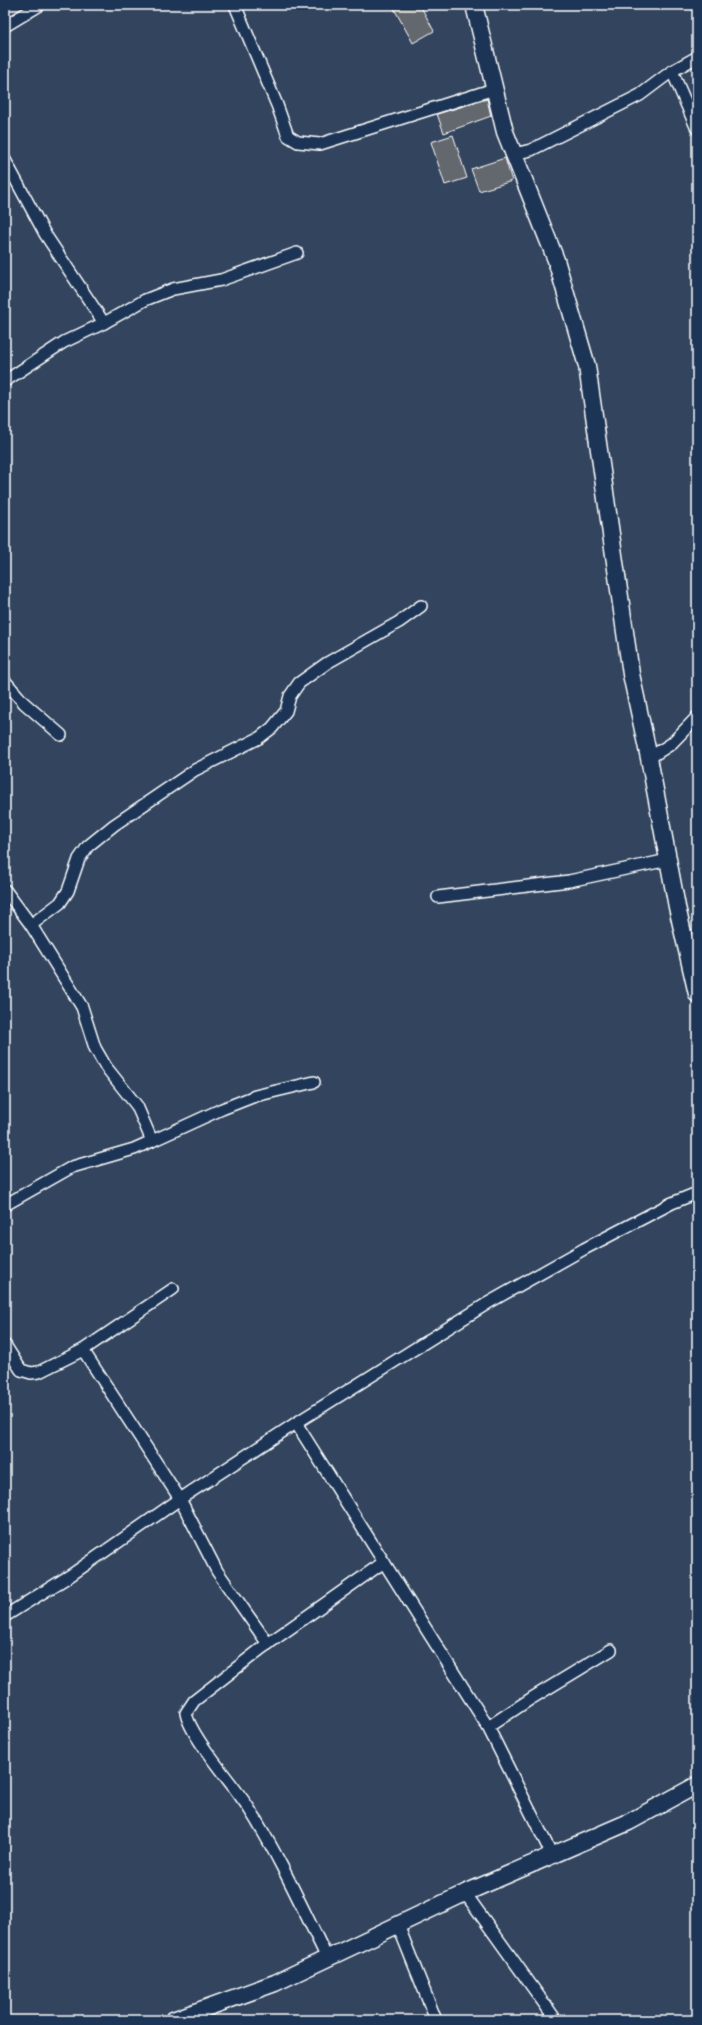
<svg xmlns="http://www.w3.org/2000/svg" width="702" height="2025" font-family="Sriracha,sans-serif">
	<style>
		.building { fill: #63676e; stroke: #fff }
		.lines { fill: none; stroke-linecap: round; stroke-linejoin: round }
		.minor-casing { stroke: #fff; stroke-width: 14 }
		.secondary-casing { stroke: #fff; stroke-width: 19 }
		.minor { stroke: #1d3557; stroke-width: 11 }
		.secondary { stroke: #1d3557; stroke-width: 16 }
	</style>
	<rect width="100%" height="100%" fill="#32445e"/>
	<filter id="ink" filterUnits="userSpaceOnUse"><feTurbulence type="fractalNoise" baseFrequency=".025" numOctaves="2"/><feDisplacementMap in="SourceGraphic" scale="8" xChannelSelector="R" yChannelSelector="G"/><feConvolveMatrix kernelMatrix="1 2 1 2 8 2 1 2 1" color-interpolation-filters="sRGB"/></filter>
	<g filter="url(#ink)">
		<g class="building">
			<polygon points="392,5 420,5 434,31 413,43"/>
			<polygon points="487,99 491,116 444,133 437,114"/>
			<polygon points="453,135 467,178 445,185 431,142"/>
			<polygon points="505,158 512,181 479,191 471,169"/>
		</g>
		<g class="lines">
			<defs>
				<g id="minor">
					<polyline points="235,5 277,105 288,136 298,142 320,144 494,89"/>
					<polyline points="5,26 40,5"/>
					<polyline points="672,71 697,129"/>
					<polyline points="514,154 531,150 640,95 672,71 697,57"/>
					<polyline points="5,160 45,234 104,323"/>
					<polyline points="5,381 64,342 104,323 145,300 173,289 221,280 297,253"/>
					<polyline points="5,681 24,703 61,735"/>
					<polyline points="649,758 671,744 697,717"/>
					<polyline points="5,890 31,925 82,1007 95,1048 106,1067 137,1106 152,1141 134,1149 72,1167 5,1205"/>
					<polyline points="438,897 569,881 668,860"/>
					<polyline points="31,925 60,903 68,891 79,859 88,846 114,825 195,770 259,738 272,728 286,711 290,696 299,683 327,663 399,622 421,606"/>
					<polyline points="152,1141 222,1109 255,1096 314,1082"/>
					<polyline points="5,1345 21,1370 31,1373 39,1372 83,1350 173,1289"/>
					<polyline points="83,1350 180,1499 217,1571 268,1644"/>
					<polyline points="296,1423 488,1727 552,1855"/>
					<polyline points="5,1616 71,1575 180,1499 296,1423 488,1303 584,1249 672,1203 697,1193"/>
					<polyline points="488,1727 532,1698 611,1650"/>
					<polyline points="465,1893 556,2020"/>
					<polyline points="398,1925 436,2020"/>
					<path d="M 327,1958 C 302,1907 278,1854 248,1807 C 233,1784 190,1736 186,1713 L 194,1701 L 262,1648 L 384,1562"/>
				</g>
				<g id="secondary">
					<polyline points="474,5 505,132 556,260 587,366 631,674 649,758 677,907 697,994"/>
					<polyline points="173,2020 275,1983 465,1893 629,1822 697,1785"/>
				</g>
			</defs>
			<use href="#minor" class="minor-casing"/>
			<use href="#secondary" class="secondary-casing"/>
			<use href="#minor" class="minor"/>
			<use href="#secondary" class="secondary"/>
		</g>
	</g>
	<rect width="702" height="2025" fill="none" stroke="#1d3557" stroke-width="20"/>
	<rect x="10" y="10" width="682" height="2005" fill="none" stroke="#fff" stroke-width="1.5" filter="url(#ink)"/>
</svg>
